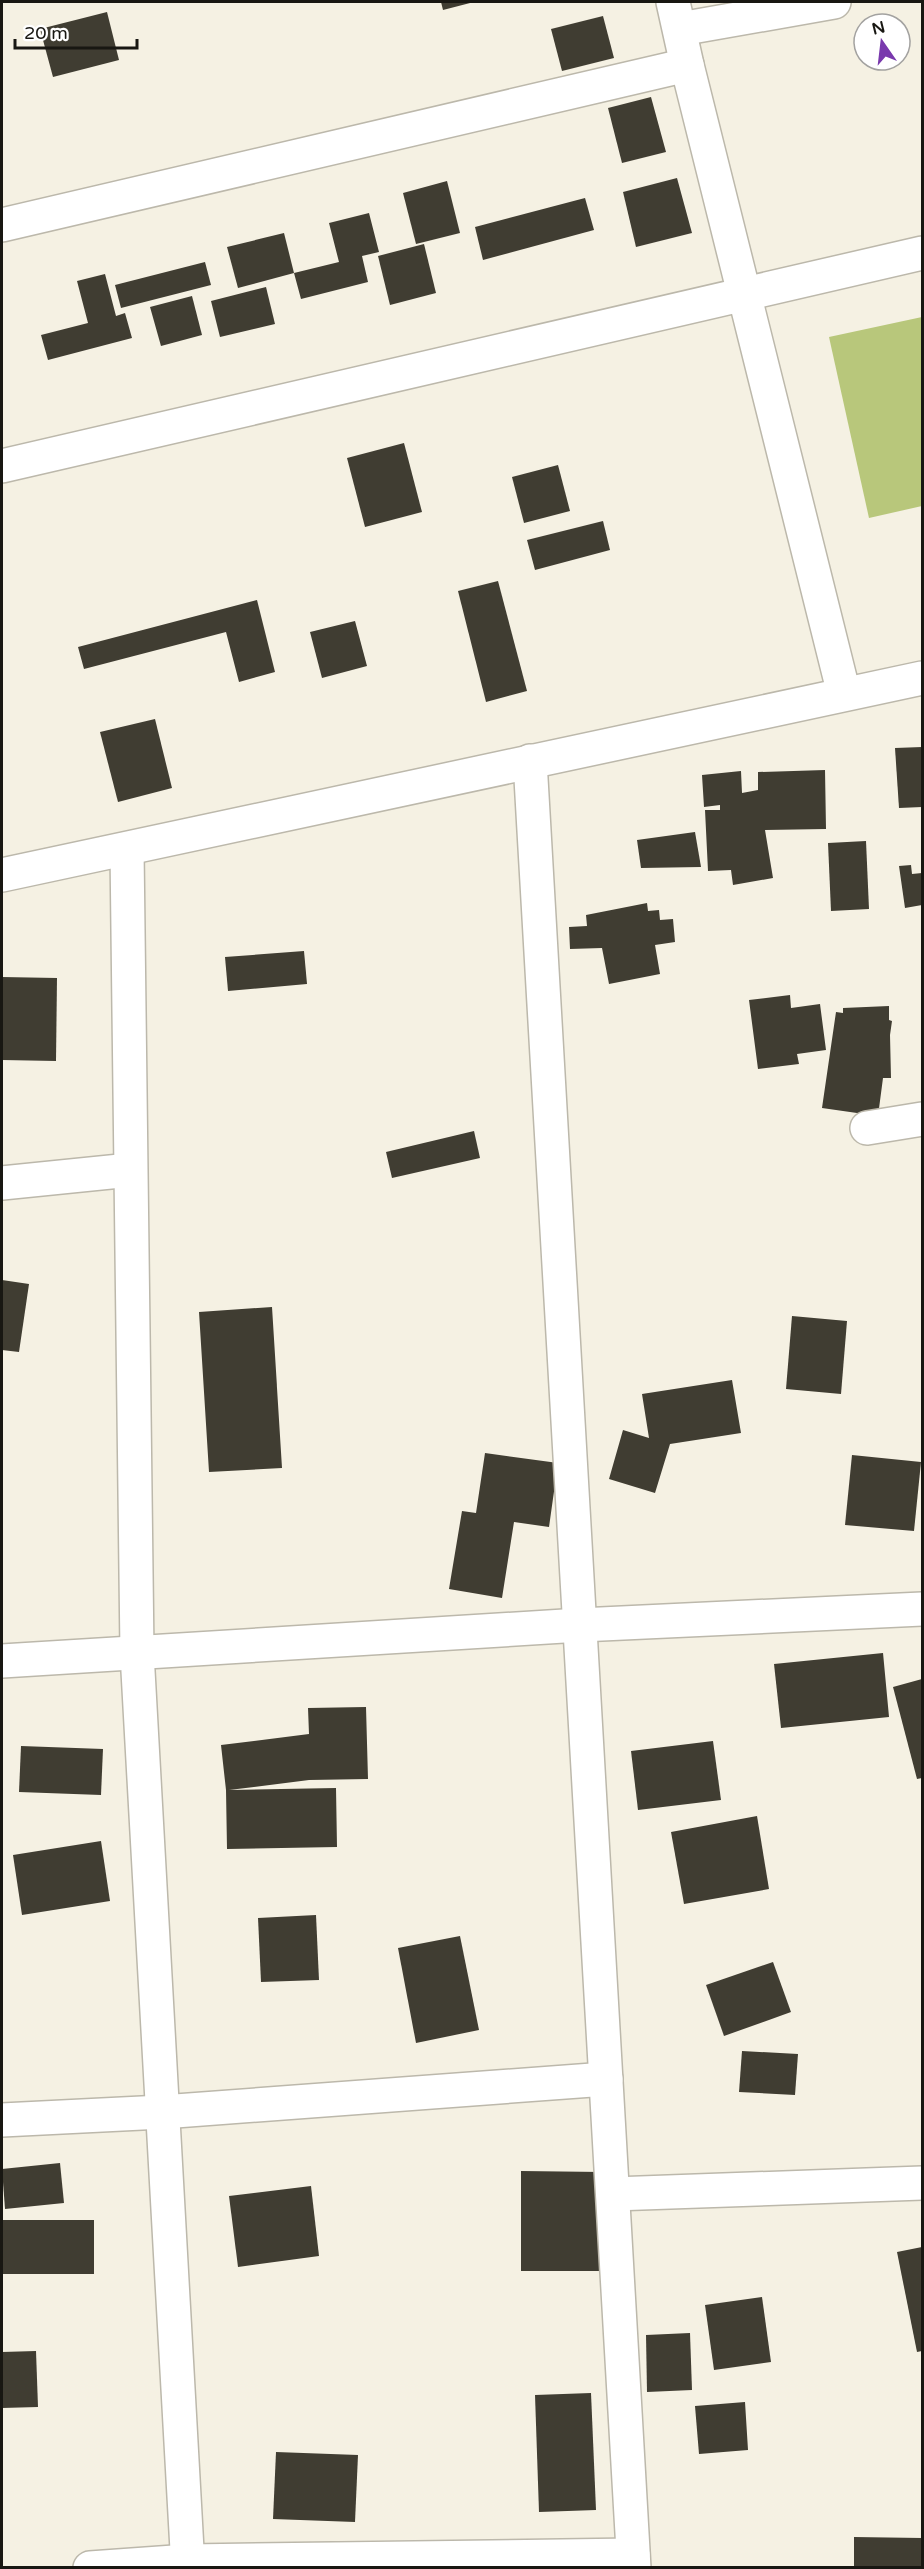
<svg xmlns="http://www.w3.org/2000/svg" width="924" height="2569" font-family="'Varela Round',sans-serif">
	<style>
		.green { fill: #b8c77b }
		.building { fill: #403d32 }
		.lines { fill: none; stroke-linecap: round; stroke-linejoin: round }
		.minor-casing { stroke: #bcb8ab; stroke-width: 36 }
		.minor { stroke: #fff; stroke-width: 33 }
	</style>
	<rect width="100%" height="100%" fill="#f5f1e3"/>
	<polygon class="green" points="922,317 922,506 869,518 829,337"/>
	<g class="building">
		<polygon points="441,2 474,2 443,10"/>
		<polygon points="107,12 119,60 53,77 40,29"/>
		<polygon points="603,16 614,58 562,71 551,29"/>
		<polygon points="651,97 666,152 622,163 608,108"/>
		<polygon points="677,178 692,233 636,247 623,192"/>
		<polygon points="447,181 460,233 416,244 403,193"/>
		<polygon points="585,198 594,230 483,260 475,227"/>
		<polygon points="369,213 379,252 362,256 368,282 301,299 294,273 339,262 329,223"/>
		<polygon points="284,233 294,273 238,288 227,247"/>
		<polygon points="424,244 436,293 390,305 378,256"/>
		<polygon points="205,262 211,285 121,308 115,285"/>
		<polygon points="105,274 116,316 125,313 132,338 48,360 41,335 88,323 77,281"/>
		<polygon points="266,287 275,324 220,337 211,301"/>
		<polygon points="192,296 202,335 161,346 150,307"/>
		<polygon points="404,443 422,512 365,527 347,458"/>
		<polygon points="558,465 570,511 524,523 512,477"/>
		<polygon points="603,521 610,550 535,570 527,540"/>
		<polygon points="498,581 527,691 486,702 458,591"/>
		<polygon points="257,600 275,672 239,682 226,632 84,669 78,647"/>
		<polygon points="355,621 367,666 322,678 310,632"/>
		<polygon points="155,719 172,788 118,802 100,732"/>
		<polygon points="922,747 922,807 899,808 895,748"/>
		<polygon points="825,770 826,829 765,830 773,878 733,885 731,870 708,871 705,810 720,810 720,805 704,807 702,775 741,771 742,793 758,790 758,772"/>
		<polygon points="695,832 701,867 641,868 637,840"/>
		<polygon points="866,841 869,909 831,911 828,843"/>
		<polygon points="911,865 912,874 922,873 922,905 905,908 899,866"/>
		<polygon points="647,903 648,911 659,910 660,920 673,919 675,942 655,945 660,974 609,984 602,948 570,949 569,927 587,926 586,915"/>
		<polygon points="304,951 307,984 228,991 225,957"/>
		<polygon points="2,977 57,978 56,1061 2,1060"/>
		<polygon points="790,995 791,1008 820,1004 826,1050 797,1054 799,1064 758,1069 749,1000"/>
		<polygon points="889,1006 889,1020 892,1021 890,1035 891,1078 883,1078 878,1116 822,1108 836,1012 843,1013 843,1008"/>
		<polygon points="474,1131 480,1158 392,1178 386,1152"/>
		<polygon points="2,1280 29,1284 19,1352 2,1350"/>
		<polygon points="272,1307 282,1468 209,1472 199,1312"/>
		<polygon points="792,1316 847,1321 841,1394 786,1389"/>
		<polygon points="732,1380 741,1433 670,1444 655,1493 609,1479 623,1430 649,1438 642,1394"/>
		<polygon points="485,1453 558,1463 549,1527 514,1522 502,1598 449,1589 462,1511 476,1513"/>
		<polygon points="852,1455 921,1462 914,1531 845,1525"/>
		<polygon points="883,1653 889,1717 781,1728 774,1664"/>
		<polygon points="922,1679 922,1778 917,1779 893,1687"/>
		<polygon points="366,1707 368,1779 309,1780 229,1790 336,1788 337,1847 227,1849 226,1790 221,1745 309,1734 308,1708"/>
		<polygon points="713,1741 721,1800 638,1810 631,1751"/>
		<polygon points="21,1746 103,1749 101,1795 19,1792"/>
		<polygon points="757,1816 769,1889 684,1904 671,1832"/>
		<polygon points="101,1841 110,1901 22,1915 13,1855"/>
		<polygon points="316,1915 319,1980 261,1982 258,1918"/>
		<polygon points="460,1936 479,2030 416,2043 398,1948"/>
		<polygon points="773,1962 791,2012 724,2036 706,1985"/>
		<polygon points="742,2051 798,2054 795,2095 739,2092"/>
		<polygon points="60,2163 64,2203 5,2209 2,2169"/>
		<polygon points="521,2171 602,2172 602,2271 521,2271"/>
		<polygon points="311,2186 319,2256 238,2267 229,2196"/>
		<rect x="2" y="2220" width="92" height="54"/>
		<polygon points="922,2247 922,2351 917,2352 897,2252"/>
		<polygon points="762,2297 771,2362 714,2370 705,2305"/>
		<polygon points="690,2333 692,2390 647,2392 646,2335"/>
		<polygon points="36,2351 38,2407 2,2408 2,2352"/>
		<polygon points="591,2393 596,2510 539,2512 535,2395"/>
		<polygon points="745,2402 748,2450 699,2454 695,2406"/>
		<polygon points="276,2452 358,2455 355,2522 273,2519"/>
		<polygon points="854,2537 922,2538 922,2568 854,2568"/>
	</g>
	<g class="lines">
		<defs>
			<g id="minor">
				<polyline points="673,2 687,65 844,694"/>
				<polyline points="680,29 834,2"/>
				<polyline points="2,225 687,65"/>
				<polyline points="2,466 922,253"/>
				<polyline points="530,761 634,2568"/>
				<polyline points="127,850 137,1653 188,2568"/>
				<polyline points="2,875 922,678"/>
				<polyline points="867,1128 922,1119"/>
				<polyline points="2,1183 130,1170"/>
				<polyline points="2,1661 580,1625 922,1609"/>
				<polyline points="2,2120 162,2112 606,2079"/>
				<polyline points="613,2194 922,2183"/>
				<polyline points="90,2568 188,2561 633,2555"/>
			</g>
		</defs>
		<use href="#minor" class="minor-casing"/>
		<use href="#minor" class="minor"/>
	</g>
	<rect width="924" height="2569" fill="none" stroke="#181712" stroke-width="6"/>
	<g transform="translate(882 42) rotate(346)"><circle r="28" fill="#ffffff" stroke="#a3a2a0" stroke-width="1.5"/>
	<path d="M0-4.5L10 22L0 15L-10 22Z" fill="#7939ad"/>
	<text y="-9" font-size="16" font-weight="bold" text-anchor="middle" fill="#181712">N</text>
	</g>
	<path d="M15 39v9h122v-9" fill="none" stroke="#181712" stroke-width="3"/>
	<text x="24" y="39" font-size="18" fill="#181712" stroke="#ffffff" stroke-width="4.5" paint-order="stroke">20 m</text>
</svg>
